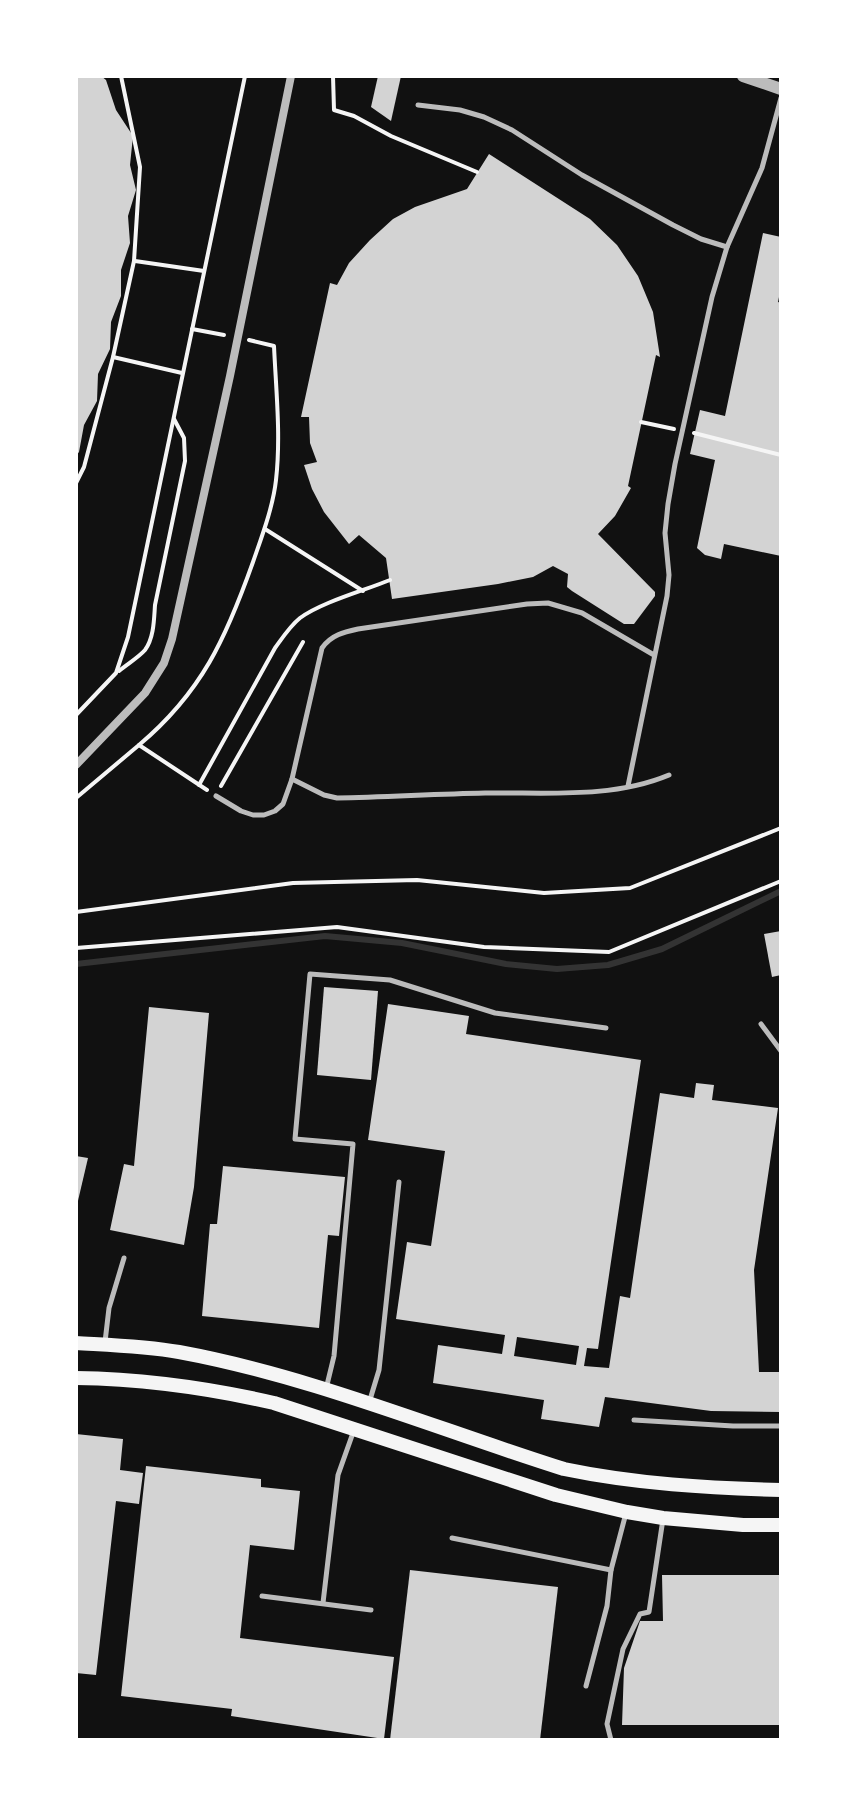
<svg xmlns="http://www.w3.org/2000/svg" width="857" height="1816" font-family="'Libre Baskerville',serif">
	<style>
		.lines { fill: none; stroke-linecap: round; stroke-linejoin: round }
		.stream { stroke: #333; stroke-width: 6 }
		.building { fill: #d3d3d3; fill-rule: evenodd }
		.path { stroke: #f5f5f5; stroke-width: 4 }
		.service { stroke: #bcbcbc; stroke-width: 5 }
		.minor { stroke: #bcbcbc; stroke-width: 8 }
		.tertiary { stroke: #bcbcbc; stroke-width: 12 }
		.secondary { stroke: #f5f5f5; stroke-width: 14 }
	</style>
	<rect width="100%" height="100%" fill="#111"/>
	<g class="lines">
		<polyline class="stream" points="76,964 325,936 402,943 506,964 557,969 608,965 662,949 781,891"/>
	</g>
	<g class="building">
		<polygon points="76,76 101,76 106,80 116,110 133,136 130,165 136,190 128,216 130,243 121,270 121,296 111,322 110,349 98,374 97,401 84,425 79,452 76,456"/>
		<polygon points="378,76 401,76 391,121 371,107"/>
		<polygon points="489,154 590,219 617,245 638,276 653,312 660,357 656,355 628,486 631,488 615,516 598,534 655,592 655,596 634,624 624,624 572,591 567,587 568,574 553,566 533,577 498,584 392,599 386,558 359,535 349,544 324,512 312,489 304,465 317,462 310,443 309,417 301,417 330,283 337,285 349,263 370,240 393,219 415,207 467,189"/>
		<polygon points="763,233 781,237 781,287 778,302 781,303 781,556 724,544 721,559 705,555 697,548 715,460 690,454 700,410 725,416"/>
		<polygon points="781,931 781,975 772,977 764,934"/>
		<polygon points="324,987 378,991 371,1080 317,1075"/>
		<path d="M 388,1004 L 469,1016 L 466,1034 L 641,1060 L 598,1349 L 587,1348 L 584,1366 L 609,1368 L 620,1296 L 630,1298 L 660,1093 L 694,1098 L 696,1083 L 714,1085 L 712,1100 L 778,1108 L 754,1270 L 759,1372 L 781,1372 L 781,1412 L 711,1411 L 605,1397 L 599,1427 L 541,1419 L 544,1400 L 433,1383 L 438,1345 L 502,1354 L 505,1335 L 396,1319 L 407,1242 L 431,1246 L 445,1151 L 368,1140 ZM 517,1337 L 579,1346 L 576,1365 L 514,1356 Z"/>
		<polygon points="149,1007 209,1013 194,1187 184,1245 110,1230 124,1164 134,1166"/>
		<polygon points="76,1156 88,1158 77,1205 76,1205"/>
		<polygon points="223,1166 345,1177 339,1236 328,1235 319,1328 202,1316 210,1224 217,1224"/>
		<polygon points="76,1434 123,1439 120,1470 143,1473 139,1504 116,1501 96,1675 76,1673"/>
		<polygon points="146,1466 261,1479 261,1487 300,1491 294,1550 250,1545 240,1638 394,1657 384,1739 231,1716 232,1709 121,1696"/>
		<polygon points="410,1570 558,1587 540,1740 390,1740"/>
		<polygon points="662,1575 781,1575 781,1725 622,1725 624,1668 640,1621 663,1621"/>
	</g>
	<g class="lines">
		<g class="path">
			<polyline points="333,76 334,110 354,116 391,136 477,172"/>
			<polyline points="135,261 204,271"/>
			<polyline points="192,329 224,335"/>
			<polyline points="113,357 182,373"/>
			<polyline points="641,422 674,429"/>
			<polyline points="694,433 781,455"/>
			<polyline points="76,483 84,467 113,357 134,261 140,167 121,76"/>
			<polyline points="265,529 363,591"/>
			<path d="M 119,671 C 127,664 138,658 145,650 C 154,638 154,619 155,605 L 185,461 L 184,438 L 174,419"/>
			<polyline points="76,715 116,673 128,637 245,76"/>
			<path d="M 139,745 C 202,692 226,638 253,562 C 262,536 273,507 276,480 C 281,436 276,390 274,346 L 249,340"/>
			<path d="M 199,785 L 275,648 C 283,637 290,626 300,618 C 322,602 363,591 390,580"/>
			<polyline points="221,786 303,642"/>
			<polyline points="76,798 139,745 207,790"/>
			<polyline points="76,912 293,883 417,880 544,893 630,888 781,828"/>
			<polyline points="76,948 337,927 484,947 609,952 781,881"/>
		</g>
		<g class="service">
			<polyline points="418,105 460,110 484,117 512,130 582,175 673,225 701,239 727,247"/>
			<path d="M 292,779 L 324,795 L 337,798 C 386,797 436,794 485,793 C 545,792 612,799 669,775"/>
			<polyline points="628,786 667,596 669,575 665,533 668,504 675,464 712,297 727,247 762,168 781,98"/>
			<path d="M 216,796 L 241,811 L 253,815 L 264,815 L 275,811 L 283,804 L 292,779 L 322,648 C 331,635 344,632 358,629 L 527,604 L 548,603 L 582,613 L 654,655"/>
			<polyline points="761,1024 781,1051"/>
			<polyline points="105,1342 109,1308 124,1258"/>
			<polyline points="326,1389 334,1356 353,1144 295,1139 310,974 390,980 495,1013 606,1028"/>
			<polyline points="369,1403 379,1370 399,1182"/>
			<polyline points="634,1420 733,1426 781,1426"/>
			<polyline points="452,1538 611,1570 626,1513"/>
			<polyline points="262,1596 371,1610"/>
			<polyline points="323,1603 338,1475 354,1430"/>
			<polyline points="586,1686 607,1606 611,1570"/>
			<polyline points="611,1740 607,1724 623,1649 640,1614 649,1612 663,1519"/>
		</g>
		<polyline class="minor" points="76,765 145,693 164,663 172,639 230,376 291,76"/>
		<polyline class="tertiary" points="743,76 781,89"/>
		<g class="secondary">
			<path d="M 76,1343 C 110,1345 145,1346 179,1352 C 310,1376 437,1429 564,1469 C 636,1484 708,1488 781,1490"/>
			<path d="M 76,1378 C 143,1379 209,1388 274,1403 L 556,1495 L 627,1512 L 663,1518 L 743,1525 L 781,1525"/>
		</g>
	</g>
	<rect width="857" height="1816" fill="none" stroke="#ffffff" stroke-width="156"/>
</svg>
